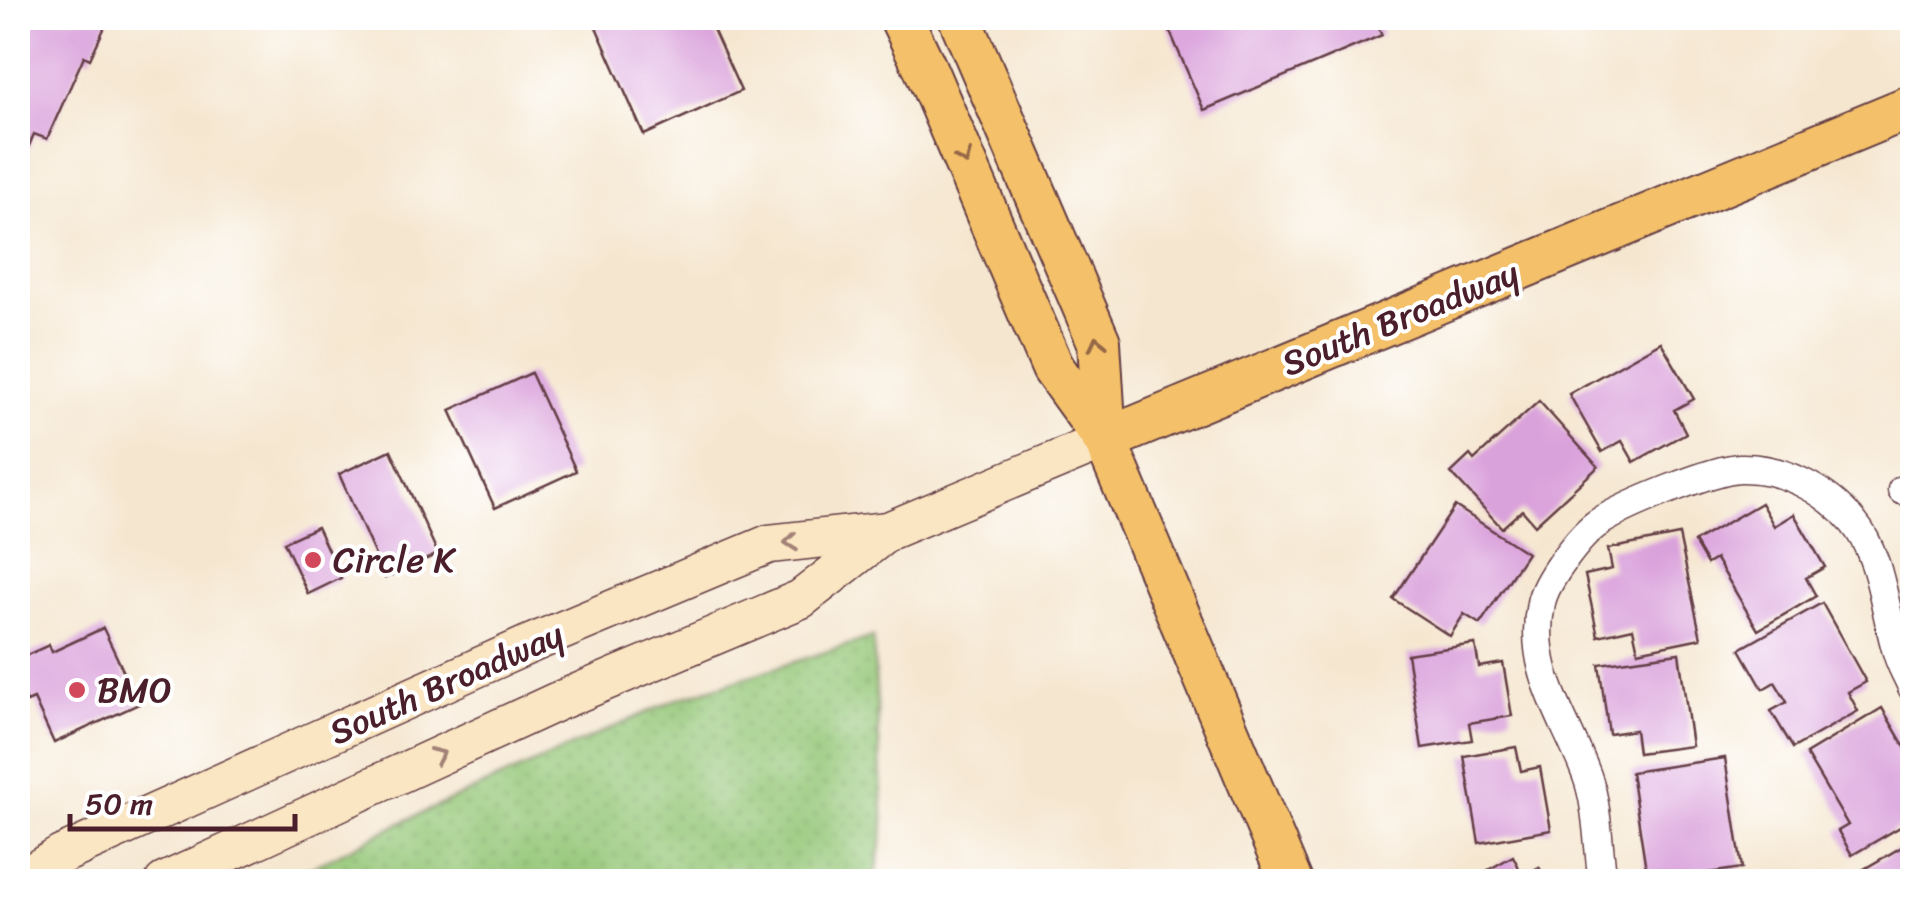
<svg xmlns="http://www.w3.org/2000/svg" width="1930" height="899" font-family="Sriracha,sans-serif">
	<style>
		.green { fill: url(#green-dots); stroke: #707452; stroke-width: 2.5 }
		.building { fill: #daa2db }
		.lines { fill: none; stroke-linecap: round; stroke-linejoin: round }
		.minor-casing { stroke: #643d44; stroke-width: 31 }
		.secondary-casing { stroke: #643d44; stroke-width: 41 }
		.primary-casing { stroke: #643d44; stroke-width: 46 }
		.minor { stroke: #fff; stroke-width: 28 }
		.secondary { stroke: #fbe6c3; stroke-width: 38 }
		.primary { stroke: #f4c16a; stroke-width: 42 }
		.oneway { stroke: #966847 }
		.oneway2 { stroke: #a28277 }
		.poi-dot { fill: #d1495b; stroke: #fff; stroke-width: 4 }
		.labels { text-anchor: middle; stroke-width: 8; stroke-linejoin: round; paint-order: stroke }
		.street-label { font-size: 35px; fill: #4a1f2b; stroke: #fff }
		.poi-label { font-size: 35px; fill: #4a1f2b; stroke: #fff; text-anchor: start }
	</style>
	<defs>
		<pattern id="green-dots" width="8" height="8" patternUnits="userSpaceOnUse" patternTransform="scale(2.5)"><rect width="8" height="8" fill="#96c879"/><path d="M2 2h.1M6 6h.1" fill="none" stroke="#83ab69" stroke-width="1.8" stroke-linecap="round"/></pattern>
	</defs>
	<rect width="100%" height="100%" fill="#fff"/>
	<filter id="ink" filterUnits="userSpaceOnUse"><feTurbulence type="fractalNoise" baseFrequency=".01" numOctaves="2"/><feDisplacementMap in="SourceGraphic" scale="20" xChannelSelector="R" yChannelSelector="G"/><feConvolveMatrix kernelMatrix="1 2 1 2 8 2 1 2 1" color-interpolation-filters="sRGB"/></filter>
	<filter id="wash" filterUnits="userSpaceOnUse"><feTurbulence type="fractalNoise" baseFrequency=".0048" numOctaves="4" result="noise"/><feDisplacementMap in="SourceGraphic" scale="40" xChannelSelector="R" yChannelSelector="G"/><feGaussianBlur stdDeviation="2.25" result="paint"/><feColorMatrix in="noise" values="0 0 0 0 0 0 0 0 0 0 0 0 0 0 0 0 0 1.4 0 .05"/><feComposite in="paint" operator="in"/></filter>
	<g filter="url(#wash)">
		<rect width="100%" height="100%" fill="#f5e6cf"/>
		<polygon class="green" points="873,637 884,828 875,881 284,881 409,819 677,699"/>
		<g id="blocks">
			<g class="building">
				<polygon points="18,18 109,18 90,59 84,56 47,139 34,134 18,172"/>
				<polygon points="592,18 708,18 741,91 644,135"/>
				<polygon points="1164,18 1374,18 1382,35 1204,110"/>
				<polygon points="1661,342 1694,399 1674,410 1686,433 1634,462 1622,441 1602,452 1569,394"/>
				<polygon points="531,373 576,471 495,508 450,410"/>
				<polygon points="1539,401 1598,467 1535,525 1522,510 1502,528 1451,473 1470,455 1474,460"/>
				<polygon points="391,450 438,554 385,578 339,474"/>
				<polygon points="1761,503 1774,526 1794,514 1825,567 1806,578 1816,596 1758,630 1716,559 1707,564 1694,542"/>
				<polygon points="1455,506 1527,553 1480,624 1464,614 1450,636 1393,599"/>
				<polygon points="317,527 341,578 308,594 284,542"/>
				<polygon points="1679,535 1701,638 1638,651 1633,628 1598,636 1585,575 1612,569 1608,549"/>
				<polygon points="1822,603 1866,682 1848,692 1858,711 1793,748 1771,711 1787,702 1775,682 1763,689 1740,649"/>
				<polygon points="103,628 139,704 54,743 34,699 27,702 18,681 18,659 49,645 52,652"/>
				<polygon points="1475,644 1479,667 1503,663 1512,716 1469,723 1472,740 1422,748 1407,654"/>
				<polygon points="1679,653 1692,746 1638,753 1635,730 1609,734 1599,664"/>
				<polygon points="1882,708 1912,759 1912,793 1906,797 1912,808 1912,820 1852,855 1838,831 1848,825 1806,754"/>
				<polygon points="1516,747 1521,771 1540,767 1551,830 1479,843 1464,756"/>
				<polygon points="1725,758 1742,868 1648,882 1631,772"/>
				<polygon points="1912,841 1912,882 1849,882 1847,879"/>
				<polygon points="1513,856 1523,876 1539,867 1547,882 1467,882"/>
			</g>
		</g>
	</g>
	<g filter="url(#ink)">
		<use href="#blocks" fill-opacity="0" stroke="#643d44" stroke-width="2.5"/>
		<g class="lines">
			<defs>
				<g id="minor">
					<polyline points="1902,490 1912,488"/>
					<path d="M 1603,882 C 1598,850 1598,805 1587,776 C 1565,716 1527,671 1541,603 C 1545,581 1580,535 1598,523 C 1621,507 1713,469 1740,468 C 1783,467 1826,490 1853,522 C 1882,556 1884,611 1897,652 C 1900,664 1907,675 1912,687"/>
				</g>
				<g id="secondary">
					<polyline points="18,881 61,855 530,644 769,544 888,531"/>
					<polyline points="164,882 556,702 801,599 888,531 1105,440"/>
				</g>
				<g id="primary">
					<polyline points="901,18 925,68 1053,368 1105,440 1291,882"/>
					<polyline points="960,18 1099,342 1105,440"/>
					<polyline points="1105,440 1912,106"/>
				</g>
			</defs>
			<use href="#minor" class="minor-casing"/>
			<use href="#secondary" class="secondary-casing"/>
			<use href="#primary" class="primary-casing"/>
			<use href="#minor" class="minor"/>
			<use href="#secondary" class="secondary"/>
			<use href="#primary" class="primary"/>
		</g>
		<defs><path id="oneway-chevron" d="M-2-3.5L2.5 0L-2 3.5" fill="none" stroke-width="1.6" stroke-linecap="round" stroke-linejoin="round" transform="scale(2.5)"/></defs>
		<g class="oneway">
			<use href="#oneway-chevron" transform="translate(964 158) rotate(67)"/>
			<use href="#oneway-chevron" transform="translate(1097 343) rotate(-103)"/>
		</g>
		<g class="oneway2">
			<use href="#oneway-chevron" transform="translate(791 542) rotate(174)"/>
			<use href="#oneway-chevron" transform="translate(438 755) rotate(-24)"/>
		</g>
	</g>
	<g class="poi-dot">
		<circle cx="313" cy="560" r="10"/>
		<circle cx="77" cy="690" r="10"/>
	</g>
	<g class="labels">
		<g class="street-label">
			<text transform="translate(1400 318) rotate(-22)" y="12">South Broadway</text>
			<text transform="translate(446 683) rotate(-24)" y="12">South Broadway</text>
		</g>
		<g class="poi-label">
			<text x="333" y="572">Circle K</text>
			<text x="97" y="702">BMO</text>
		</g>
	</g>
	<rect width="1930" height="899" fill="none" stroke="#fff" stroke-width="60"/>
	<path d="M70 814v15h225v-15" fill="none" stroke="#4a1f2b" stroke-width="5"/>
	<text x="85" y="814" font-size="30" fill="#4a1f2b" stroke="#ffffff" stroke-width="8" paint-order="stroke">50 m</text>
</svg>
